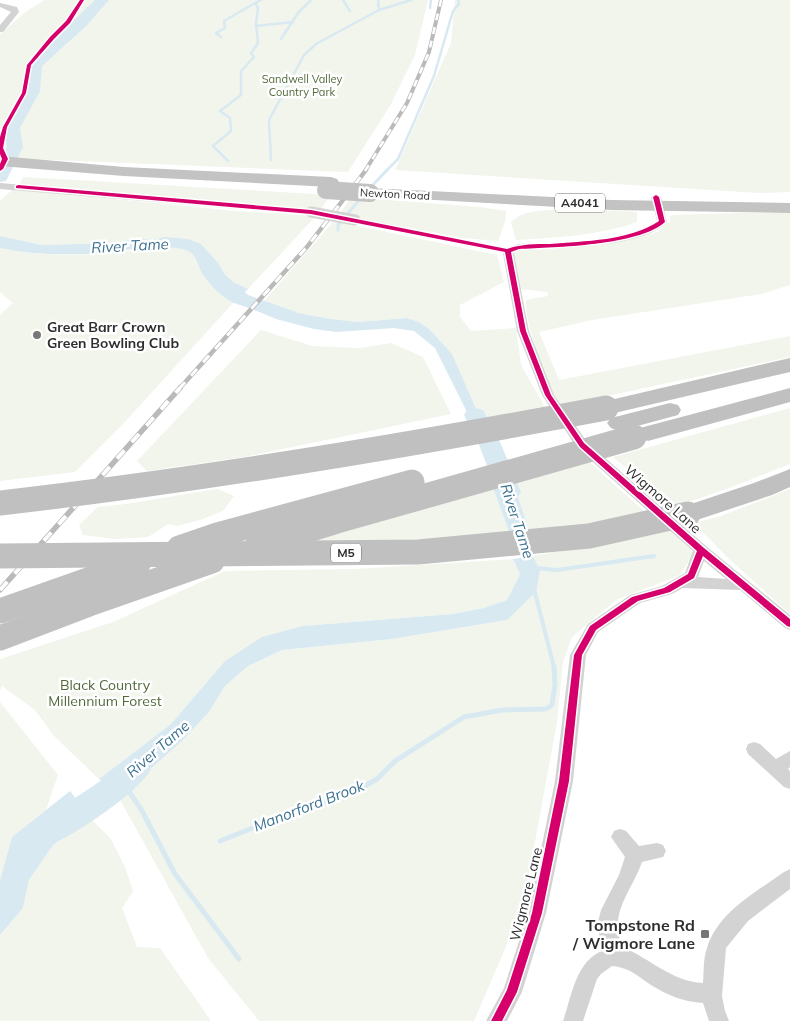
<svg xmlns="http://www.w3.org/2000/svg" width="790" height="1021" font-family="Mulish,sans-serif">
	<style>
		.green { fill: #f1f5ec }
		.water { fill: #d8e9f2 }
		.lines { fill: none; stroke-linecap: round; stroke-linejoin: round }
		.stream-far3 { stroke: #d8e9f2; stroke-width: 2.5 }
		.stream-far2 { stroke: #d8e9f2; stroke-width: 3 }
		.stream-far1 { stroke: #d8e9f2; stroke-width: 4 }
		.stream { stroke: #d8e9f2; stroke-width: 5 }
		.river { fill: #d8e9f2; fill-rule: evenodd }
		.minor { fill: #d3d3d3; fill-rule: evenodd }
		.trunk { fill: #c3c3c3; fill-rule: evenodd }
		.motorway { fill: #c0c0c0; fill-rule: evenodd }
		.rail-far2-casing { stroke: #bababa; stroke-width: 4 }
		.rail-far1-casing { stroke: #bababa; stroke-width: 4.5 }
		.rail-casing { stroke: #bababa; stroke-width: 5.5 }
		.rail-far2 { stroke: #fff; stroke-width: 2.5; stroke-dasharray: 7; stroke-linecap: butt }
		.rail-far1 { stroke: #fff; stroke-width: 3; stroke-dasharray: 9; stroke-linecap: butt }
		.rail { stroke: #fff; stroke-width: 4; stroke-dasharray: 11; stroke-linecap: butt }
		.minor-bridge { stroke: #d3d3d3; stroke-width: 11 }
		.trunk-bridge { stroke: #c3c3c3; stroke-width: 18 }
		.motorway-bridge { stroke: #c0c0c0; stroke-width: 25 }
		.cycleway-casing { stroke: #fff; stroke-width: 3 }
		.cycleway { fill: #d6006c; fill-rule: evenodd }
		.poi-dot { fill: #777; stroke: #fff; stroke-width: 2 }
		.labels { text-anchor: middle; stroke-width: 5; stroke-linejoin: round; paint-order: stroke }
		.far-park-label { font-size: 11px; fill: #526a3b; stroke: #fff }
		.far-street-label { font-size: 11px; fill: #2e2e2e; stroke: #fff }
		.shield { fill: #fff; stroke: #6d6d6d; stroke-width: 1 }
		.shield-label { font-size: 12px; font-weight: bold; fill: #2e2e2e }
		.poi-label { font-size: 14px; font-weight: bold; fill: #2e2e2e; stroke: #fff; text-anchor: start }
		.street-label { font-size: 14px; fill: #2e2e2e; stroke: #fff }
		.park-label { font-size: 14px; fill: #526a3b; stroke: #fff }
		.water-label { font-size: 15px; font-style: italic; fill: #3c7291; stroke: #fff }
		.near-poi-label { font-size: 16px; font-weight: bold; fill: #2e2e2e; stroke: #fff; text-anchor: end }
	</style>
	<rect width="100%" height="100%" fill="#fff"/>
	<g class="green">
		<polygon points="45,0 428,0 415,55 391,104 348,172 29,159 0,156 0,34 28,10"/>
		<polygon points="455,0 790,0 790,192 759,193 395,170 451,43"/>
		<polygon points="23,177 331,195 320,210 20,184"/>
		<polygon points="13,189 236,211 303,215 314,218 248,289 227,279 219,264 164,237 151,240 138,238 115,243 42,245 0,236 0,201"/>
		<polygon points="351,197 480,207 506,211 505,222 498,241 463,238 340,214"/>
		<path d="M 565,208 L 637,212 L 637,222 C 598,236 557,237 516,240 L 511,222 C 526,208 546,212 565,208 Z"/>
		<path d="M 734,213 L 790,213 L 790,285 L 761,294 L 592,320 L 539,332 L 559,380 L 790,336 L 790,357 L 560,406 C 546,382 525,326 526,300 L 548,296 L 547,292 L 521,289 L 514,252 L 518,250 L 651,234 L 659,231 L 666,223 L 670,223 L 670,216 L 673,215 Z"/>
		<polygon points="334,221 497,255 504,282 460,305 460,317 471,331 516,328 521,365 546,409 481,420 452,354 429,329 419,322 407,318 358,322 331,319 298,313 264,301"/>
		<path d="M 158,247 C 169,247 184,246 192,253 C 199,259 198,267 202,274 C 210,286 221,296 233,303 L 122,425 L 75,472 L 0,481 L 0,315 L 13,303 L 0,292 L 0,248 C 51,259 107,255 158,247 Z"/>
		<polygon points="261,330 312,346 360,348 391,343 423,357 451,414 244,457 147,471 137,461"/>
		<path d="M 790,408 L 790,464 C 751,479 712,496 672,506 L 613,457 Z"/>
		<polygon points="588,461 645,512 584,526 530,533 513,482"/>
		<polygon points="493,488 511,537 286,546"/>
		<polygon points="217,489 234,496 223,511 200,520 177,526 168,524 148,537 114,539 83,535 79,525 98,507 126,504"/>
		<polygon points="790,489 790,614 728,558 694,523 721,516"/>
		<polygon points="670,530 694,553 680,575 616,600 572,637 563,662 557,722 523,907 474,1021 259,1021 208,958 119,798 181,742 209,712 225,686 248,666 282,650 392,639 507,620 540,570 533,556 596,545"/>
		<polygon points="513,559 520,574 507,600 484,608 453,614 303,626 225,661 171,724 99,779 54,736 35,710 2,686 0,691 0,659 113,622 225,571 356,569"/>
		<polygon points="0,702 58,775 46,810 12,837 0,880"/>
		<polygon points="90,818 111,839 125,867 133,891 122,908 137,947 160,948 211,1021 0,1021 0,935 23,908 29,880 53,845"/>
	</g>
	<g class="water">
		<path d="M 0,236 L 42,245 L 115,243 L 138,238 L 151,240 L 164,237 L 188,239 L 201,244 L 219,264 L 227,279 L 248,289 L 233,303 C 221,296 211,287 203,275 C 198,268 198,257 190,252 C 170,240 109,254 84,254 C 56,255 27,254 0,248 Z"/>
		<polygon points="264,301 298,313 331,319 358,322 407,318 419,322 429,329 452,354 481,420 472,422 435,348 414,331 394,328 336,332 314,329 276,319 255,310"/>
		<polygon points="513,482 530,533 511,537 493,488"/>
		<polygon points="533,556 540,570 536,592 507,620 392,639 282,650 248,666 225,686 209,712 181,742 119,797 99,779 171,724 225,661 262,637 303,626 453,614 484,608 507,600 520,574 513,559"/>
		<polygon points="70,791 90,818 53,845 29,880 23,908 0,935 0,880 12,837"/>
	</g>
	<g class="lines">
		<g class="stream-far3">
			<polyline points="343,0 350,11"/>
			<polyline points="378,0 379,10"/>
			<polyline points="430,8 431,0"/>
			<polyline points="256,26 293,22"/>
			<polyline points="221,37 216,33 225,28 224,21 255,3"/>
			<polyline points="281,39 298,13 311,0"/>
			<polyline points="271,160 269,120 304,55 316,44 379,10 411,0"/>
			<polyline points="228,161 213,146 231,131 230,118 220,111 241,95 241,71 254,57 251,53 258,43 256,24 258,8 255,3 261,0"/>
			<polyline points="386,171 398,159 434,76 453,11 459,4 458,0"/>
		</g>
		<g class="stream-far2">
			<polyline points="371,187 387,170"/>
			<polyline points="338,230 338,225 361,198"/>
		</g>
		<g class="stream-far1">
			<polyline points="536,568 557,570 654,556"/>
			<polyline points="534,589 554,667"/>
		</g>
		<g class="stream">
			<polyline points="128,790 141,809 175,874 239,959"/>
			<polyline points="220,841 290,813 344,797 358,790 377,779 395,761 464,717 502,710 546,709 552,705 555,684 554,666"/>
		</g>
		<g class="river">
			<polygon points="95,0 109,0 86,26 42,66 40,91 20,128 23,147 6,181 0,182 0,161 7,147 4,128 26,91 28,65"/>
			<polygon points="216,271 223,273 248,295 296,312 299,316 296,320 289,322 234,303 207,277 209,273"/>
			<polygon points="475,408 483,410 500,442 521,492 517,498 509,500 501,498 497,492 478,442 464,415 467,410"/>
			<path d="M 136,756 L 146,760 L 151,769 C 141,790 78,833 56,842 L 45,838 L 41,828 L 45,818 L 102,780 L 126,760 Z"/>
		</g>
		<g class="minor">
			<polygon points="0,3 17,7 19,12 3,32 0,32 0,25 11,12 0,7"/>
			<polygon points="0,183 311,209 316,212 311,215 0,189"/>
			<path d="M 656,194 L 661,197 L 667,222 C 644,248 554,248 520,250 L 514,253 L 529,331 L 554,395 L 587,442 L 706,546 L 790,615 L 790,630 L 785,628 L 740,590 L 683,588 L 672,594 L 640,603 L 598,632 L 586,655 L 573,781 L 546,913 L 522,992 L 507,1021 L 486,1021 L 504,988 L 528,913 L 555,781 L 570,655 L 588,624 L 630,595 L 662,586 L 685,573 L 693,551 L 577,448 L 542,395 L 517,331 L 503,253 L 355,223 L 350,220 L 355,217 L 507,248 L 518,244 C 559,242 622,244 657,221 L 651,197 ZM 704,561 L 726,579 L 698,577 Z"/>
			<polygon points="754,742 760,744 776,759 790,751 790,767 788,769 790,771 790,789 784,787 748,754 746,749 748,744"/>
			<path d="M 620,829 L 626,831 L 639,846 L 657,843 L 663,845 L 666,851 L 663,857 L 642,862 C 630,895 609,911 622,947 C 650,958 672,982 703,983 C 704,972 703,959 707,948 C 718,912 755,893 784,872 L 790,869 L 790,889 L 748,921 L 726,948 L 722,996 L 725,1011 L 729,1021 L 709,1021 L 703,1003 C 684,1002 667,995 651,985 C 638,976 628,967 612,966 L 601,974 L 597,979 L 583,1021 L 563,1021 C 572,996 575,961 604,950 L 599,935 L 598,922 L 601,910 L 619,875 L 625,857 L 611,837 L 614,831 Z"/>
		</g>
		<g class="trunk">
			<polygon points="0,156 124,167 331,177 337,179 339,182 337,185 331,187 124,176 0,166"/>
			<polygon points="370,188 612,200 790,203 790,213 612,210 364,196 362,193 364,190"/>
		</g>
		<g class="motorway">
			<polygon points="790,358 790,372 606,415 598,413 595,408 598,403 606,401"/>
			<polygon points="790,388 790,402 648,441 640,438 636,433 640,428"/>
			<polygon points="670,403 678,405 681,410 678,415 619,431 611,428 607,423 611,418"/>
			<polygon points="790,469 790,487 772,495 688,523 679,520 675,514 679,508 754,483"/>
		</g>
		<defs>
			<polyline id="rail-far2" points="365,171 407,103 429,52 441,0"/>
			<polyline id="rail-far1" points="179,389 307,247 366,170"/>
			<polyline id="rail" points="0,590 180,388"/>
		</defs>
		<use href="#rail-far2" class="rail-far2-casing"/>
		<use href="#rail-far1" class="rail-far1-casing"/>
		<use href="#rail" class="rail-casing"/>
		<use href="#rail-far2" class="rail-far2"/>
		<use href="#rail-far1" class="rail-far1"/>
		<use href="#rail" class="rail"/>
		<polyline class="minor-bridge" points="311,212 355,220"/>
		<polyline class="trunk-bridge" points="326,190 370,193"/>
		<g class="motorway-bridge">
			<path d="M 0,503 C 203,480 405,446 606,408"/>
			<polyline points="257,546 337,521 634,437"/>
			<polyline points="179,548 217,535 412,482"/>
			<polyline points="0,556 418,552 589,536 688,514"/>
			<polyline points="0,611 139,562"/>
			<polyline points="0,638 89,604 212,561"/>
		</g>
		<defs>
			<g id="cycleway">
				<polygon points="80,0 84,0 70,23 54,39 31,65 26,93 7,127 3,148 8,159 3,169 0,171 0,164 2,159 0,154 0,137 3,127 22,93 27,65 50,37 66,21"/>
				<path d="M 18,185 L 311,210 L 507,249 C 521,244 535,244 550,244 C 584,241 630,241 659,221 L 653,197 L 656,195 L 659,197 L 665,222 C 638,246 555,247 519,249 L 511,252 L 526,331 L 551,395 L 584,443 L 704,548 L 790,619 L 790,627 L 787,626 L 703,556 L 694,578 L 670,592 L 638,601 L 596,630 L 582,655 L 569,781 L 542,913 L 517,992 L 502,1021 L 491,1021 L 507,990 L 532,913 L 559,781 L 574,655 L 590,626 L 632,597 L 664,588 L 688,574 L 697,551 L 580,447 L 545,395 L 520,331 L 505,252 L 311,214 L 16,188 L 16,186 Z"/>
			</g>
		</defs>
		<use href="#cycleway" class="cycleway-casing"/>
		<use href="#cycleway" class="cycleway"/>
	</g>
	<g class="poi-dot">
		<circle cx="37" cy="335" r="5"/>
		<rect x="700" y="929" width="10" height="10" rx="2.5"/>
	</g>
	<g class="labels">
		<g class="far-park-label">
			<text x="302" y="83">Sandwell Valley<tspan x="302" dy="13">Country Park</tspan></text>
		</g>
		<g class="far-street-label">
			<text transform="translate(395 194) rotate(3)" y="4">Newton Road</text>
		</g>
		<g class="shield">
			<rect x="555" y="193.5" width="50" height="19" rx="4"/>
			<rect x="331" y="543.5" width="30" height="19" rx="4"/>
		</g>
		<g class="shield-label">
			<text x="580" y="207">A4041</text>
			<text x="346" y="557">M5</text>
		</g>
		<g class="poi-label">
			<text x="47" y="332">Great Barr Crown<tspan x="47" dy="16">Green Bowling Club</tspan></text>
		</g>
		<g class="street-label">
			<text transform="translate(663 499) rotate(41)" y="5">Wigmore Lane</text>
			<text transform="translate(526 894) rotate(-76)" y="5">Wigmore Lane</text>
		</g>
		<g class="park-label">
			<text x="105" y="690">Black Country<tspan x="105" dy="16">Millennium Forest</tspan></text>
		</g>
		<g class="water-label">
			<text transform="translate(130 246) rotate(-3)" y="5">River Tame</text>
			<text transform="translate(517 521) rotate(72)" y="5">River Tame</text>
			<text transform="translate(158 749) rotate(-41)" y="5">River Tame</text>
			<text transform="translate(309 806) rotate(-21)" y="5">Manorford Brook</text>
		</g>
		<g class="near-poi-label">
			<text x="695" y="931">Tompstone Rd<tspan x="695" dy="18">/ Wigmore Lane</tspan></text>
		</g>
	</g>
</svg>
